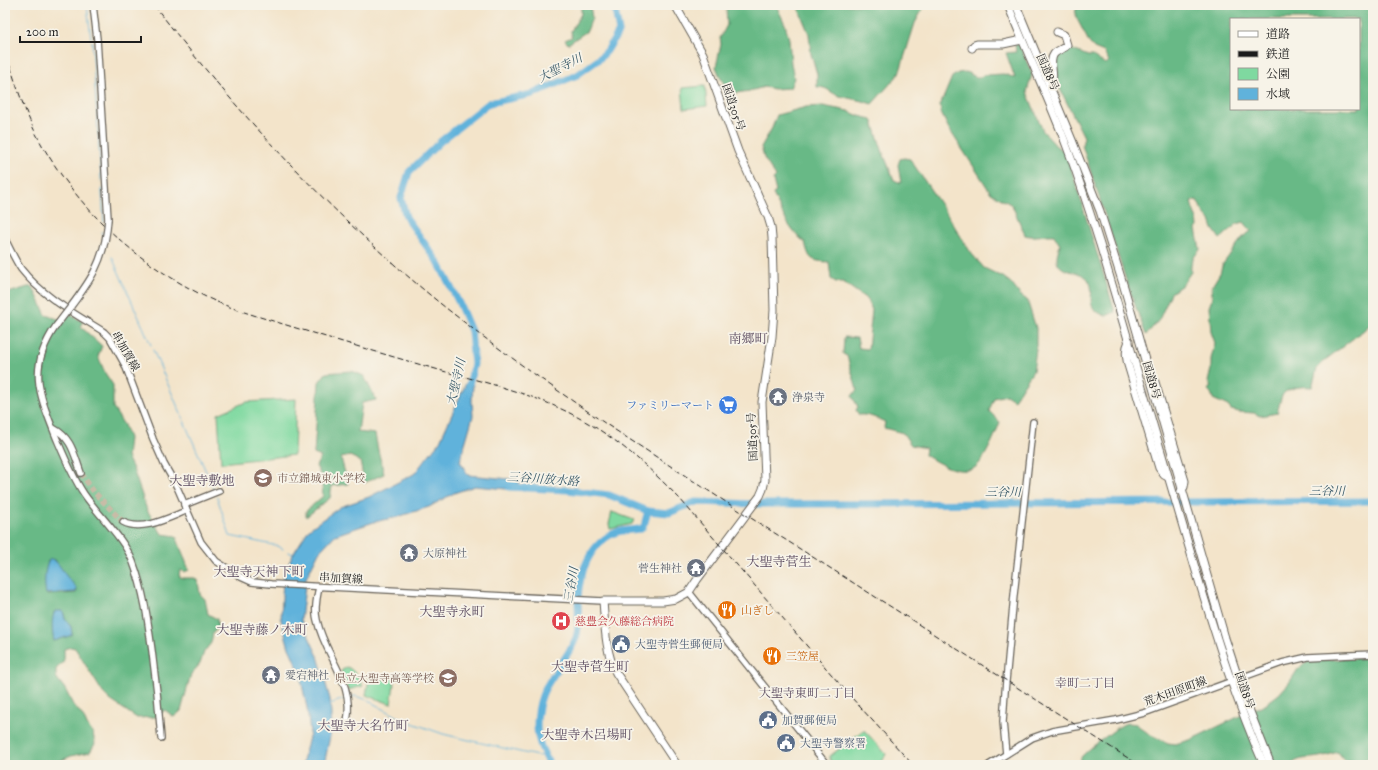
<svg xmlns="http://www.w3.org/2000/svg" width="1378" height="770" font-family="'IM FELL Great Primer','Noto Serif JP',serif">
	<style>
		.green { fill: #7fd9a0; stroke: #4e7a5e }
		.forest { fill: #67b986; stroke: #426a51; fill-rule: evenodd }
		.water { fill: #60b2db; stroke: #3e677c }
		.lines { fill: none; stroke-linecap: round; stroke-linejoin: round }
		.stream { stroke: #60b2db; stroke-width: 1 }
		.river { stroke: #60b2db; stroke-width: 7 }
		.secondary-tunnel { stroke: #c8bca7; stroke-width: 5.5; stroke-dasharray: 5.5 3; stroke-linecap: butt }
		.secondary-casing { stroke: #676259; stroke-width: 8 }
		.highway-casing { stroke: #676259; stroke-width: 9 }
		.secondary { stroke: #fff; stroke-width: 5.5 }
		.highway { stroke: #fff; stroke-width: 7 }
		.rail { stroke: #1c1c1c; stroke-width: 1; stroke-dasharray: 6 3; stroke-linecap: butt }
		.secondary-bridge-casing { stroke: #676259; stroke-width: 8; stroke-linecap: butt }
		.secondary-bridge { stroke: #fff; stroke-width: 5.5 }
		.labels { text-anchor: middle; stroke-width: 3.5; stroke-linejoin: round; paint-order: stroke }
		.street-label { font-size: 11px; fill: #1c1c1c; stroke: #f7f3e8 }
		.worship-label { font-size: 11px; fill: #5b616d; stroke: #f7f3e8; text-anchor: start }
		.shop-label { font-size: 11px; fill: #366cbe; stroke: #f7f3e8; text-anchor: end }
		.education-label { font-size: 11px; fill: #785e54; stroke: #f7f3e8; text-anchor: start }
		.food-label { font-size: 11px; fill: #c56008; stroke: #f7f3e8; text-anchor: start }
		.health-label { font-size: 11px; fill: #be3a42; stroke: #f7f3e8; text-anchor: start }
		.service-label { font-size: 11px; fill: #4e5e75; stroke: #f7f3e8; text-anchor: start }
		.water-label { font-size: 12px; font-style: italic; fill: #375868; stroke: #f7f3e8 }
		.neighbourhood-label { font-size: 12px; fill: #5e4e62; stroke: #f7f3e8 }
		.quarter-label { font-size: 13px; fill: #5e4e62; stroke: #f7f3e8 }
	</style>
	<rect width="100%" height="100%" fill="#f7f3e8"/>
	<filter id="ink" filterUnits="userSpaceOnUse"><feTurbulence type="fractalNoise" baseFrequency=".025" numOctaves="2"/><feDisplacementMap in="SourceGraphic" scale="8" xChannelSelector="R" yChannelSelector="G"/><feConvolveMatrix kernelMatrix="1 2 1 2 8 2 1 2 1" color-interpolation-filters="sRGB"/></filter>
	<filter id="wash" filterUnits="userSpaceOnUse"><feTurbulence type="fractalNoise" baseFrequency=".012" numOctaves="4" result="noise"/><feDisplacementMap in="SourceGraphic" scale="16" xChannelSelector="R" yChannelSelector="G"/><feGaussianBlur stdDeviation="0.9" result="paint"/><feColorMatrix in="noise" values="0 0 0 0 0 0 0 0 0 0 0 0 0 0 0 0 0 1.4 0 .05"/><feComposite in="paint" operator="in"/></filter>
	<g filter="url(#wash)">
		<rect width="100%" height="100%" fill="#f3e4ca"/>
		<g class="green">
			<polygon points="705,86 707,106 684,109 682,88"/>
			<polygon points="296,399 294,455 221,463 218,414 246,402"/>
			<polygon points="612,512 634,520 632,524 610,529 609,524"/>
			<path d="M 347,667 C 355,670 359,680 363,686 L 348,690 L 341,671 Z"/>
			<polygon points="370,674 389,681 390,677 395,678 391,704 366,695"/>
			<path d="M 862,731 L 865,731 L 886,754 L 881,764 L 835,765 C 832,763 829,760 830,756 Z"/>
		</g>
		<g class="forest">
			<polygon points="581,5 590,5 592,18 587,31 568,44 565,40 572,37 571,31 581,14"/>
			<polygon points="726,5 776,5 785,24 789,39 791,63 794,78 790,88 774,89 764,87 750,91 736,93 728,90 721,79 716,67 721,44 720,38 727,25"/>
			<path d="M 797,5 L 925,5 L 915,23 L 899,74 L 872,104 C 861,100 851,99 840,96 C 829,93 829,87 817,87 L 817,74 L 811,54 L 809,34 Z"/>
			<path d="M 1085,5 L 1373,5 L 1373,322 L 1364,330 L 1324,361 L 1317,369 L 1312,387 C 1304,386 1289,387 1283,394 C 1280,399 1279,407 1277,413 L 1260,416 L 1254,413 L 1239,412 L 1231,410 L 1228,406 L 1213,399 L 1211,393 L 1208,390 L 1211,386 L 1208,382 L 1211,369 L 1211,359 L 1215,343 L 1211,332 L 1209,307 L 1212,299 L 1212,286 L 1220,273 L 1223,264 L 1242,238 L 1251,231 L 1244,222 L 1237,224 L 1220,239 L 1213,229 L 1210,220 L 1203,212 L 1197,200 L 1191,201 C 1192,210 1198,218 1198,227 L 1196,229 L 1200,250 C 1193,257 1190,263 1191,272 L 1182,285 L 1171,293 L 1159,320 L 1146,335 L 1128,286 L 1082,145 L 1084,137 L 1055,79 L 1053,60 L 1056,54 L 1068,48 L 1088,56 L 1093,56 L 1100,61 L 1106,64 L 1109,61 L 1104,52 L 1094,48 L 1090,44 L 1075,15 L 1076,9 ZM 1231,19 L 1359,19 L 1359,109 L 1231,109 Z"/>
			<path d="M 1015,44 L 1019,44 L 1032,74 L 1027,92 L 1043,131 L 1056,146 L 1066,152 L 1115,312 L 1106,316 C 1081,307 1097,295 1089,281 C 1083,268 1056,276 1057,257 C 1057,253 1059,249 1060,245 L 1054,235 C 1043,234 1035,238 1025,235 L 1012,205 L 991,193 L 949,129 L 941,113 L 940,106 L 952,77 L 958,73 L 966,72 L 976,77 L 980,77 L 984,75 L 1004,74 L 1015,78 L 1006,53 L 1016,52 Z"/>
			<path d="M 823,106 L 848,111 L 859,116 L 872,119 L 883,153 L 894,180 L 901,183 L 898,165 L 900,159 L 904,158 L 910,159 L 947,214 L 971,253 L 984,268 L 1003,277 L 1011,283 L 1020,295 L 1027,300 L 1036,328 L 1036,350 L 1033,371 L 1014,400 L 1006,395 L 994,398 L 989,411 L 1000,422 C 996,433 983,466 972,469 C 956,474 938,463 925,455 L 926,448 L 911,445 L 903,433 L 884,428 L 885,422 C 876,418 868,414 859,415 L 856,410 L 858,407 L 852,396 L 857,390 L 847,356 L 843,354 L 844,337 L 857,338 L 859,348 L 868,349 L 872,310 L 868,300 L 843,282 L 836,282 L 831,279 L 829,262 C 811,261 809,260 805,242 C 789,232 781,210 773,194 L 776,192 L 773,180 L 776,177 L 764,158 L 761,147 L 772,128 L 777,115 L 806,107 Z"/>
			<path d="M 28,287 L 33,287 L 46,315 L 64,321 L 69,314 L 83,322 L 81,327 L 102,346 L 98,356 L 105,373 L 113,385 L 113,408 L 124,425 L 129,438 L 127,457 L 133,469 L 147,510 L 162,534 L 176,536 L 189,570 L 184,572 L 180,570 L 179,576 L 182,578 L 195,578 L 198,582 L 200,594 L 205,599 L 208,614 L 217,619 L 218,627 L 213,633 L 211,643 L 204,652 L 200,664 L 191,674 L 181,711 L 174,717 L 165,710 L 156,717 L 137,718 L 110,700 L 103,693 L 75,648 L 71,647 L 64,649 C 64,661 66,660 56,669 L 56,677 L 65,689 L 74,707 L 80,712 L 85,720 L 88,727 L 93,733 L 95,744 L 90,752 L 71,756 L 51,765 L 5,765 L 5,294 ZM 55,560 L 67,578 L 74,585 L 77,591 L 76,593 L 47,595 C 44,583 46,573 48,561 ZM 63,611 L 65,619 L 71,627 L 72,635 L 54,641 L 54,612 Z"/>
			<polygon points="352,371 364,376 376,400 362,403 358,432 375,434 378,450 384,474 364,483 360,461 350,456 341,458 348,484 332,486 330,498 306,517 306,511 323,496 321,476 316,466 321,457 314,454 319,382 326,373"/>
			<path d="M 1373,658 L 1373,756 C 1363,759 1361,765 1350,760 L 1345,761 L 1338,752 C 1331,754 1325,756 1319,757 C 1309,759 1298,757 1291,765 L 1180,765 L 1174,762 L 1169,765 L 1077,765 L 1082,756 L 1092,747 L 1117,728 L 1124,724 L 1129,723 L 1136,724 L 1149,734 L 1168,743 L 1175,744 L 1190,740 L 1267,703 L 1279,694 L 1289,683 L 1298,669 L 1310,660 Z"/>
		</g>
		<g class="water">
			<polygon points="466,383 473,385 472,401 473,416 460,461 468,475 520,480 517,490 475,486 454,493 429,507 394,518 377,521 335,535 319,552 306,578 301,620 318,656 330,699 331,715 330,736 324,765 302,765 310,733 307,708 299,670 289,648 281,620 283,577 292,556 309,529 340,507 369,497 414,474 440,441"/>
			<path d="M 52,559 C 60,563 63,573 69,579 C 72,583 75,585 77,589 L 76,592 L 46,594 C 44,583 44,570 49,560 Z"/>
			<path d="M 55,611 L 63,611 L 65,619 L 71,627 L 72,635 L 54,641 C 52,633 51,618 55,611 Z"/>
		</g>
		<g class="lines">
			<g class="stream">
				<polyline points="87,5 91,38"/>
				<polyline points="92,41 104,222"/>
				<polyline points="102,232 103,238"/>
				<polyline points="112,257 151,345"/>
				<polyline points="153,350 214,490"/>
				<polyline points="217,497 230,536 278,546 283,549"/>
				<polyline points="288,552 293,554"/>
				<polyline points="351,697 355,696 365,699 404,720 443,734 537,756 545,755"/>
				<polyline points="330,704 344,699"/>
				<polyline points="971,765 974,763"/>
			</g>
			<g class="river">
				<polyline points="467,393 474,364 471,331 459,303 439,264 406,217 401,198 409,172 441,141 489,103 532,94 577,75 598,60 607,51 619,31 614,5"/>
				<polyline points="509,487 568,490 609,495 648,511 669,513 695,502 758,504 853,504 1373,501"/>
				<polyline points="645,522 648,511"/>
				<path d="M 550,765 C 546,757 541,749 539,740 C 534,723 539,696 549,682 C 558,668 569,654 576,638 C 580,626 578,612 578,599 C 579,573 590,542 617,532 C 625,530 633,530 641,529 L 643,527"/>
			</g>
		</g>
	</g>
	<g filter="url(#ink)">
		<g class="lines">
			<polyline class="secondary-tunnel" points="81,473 94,492 123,522"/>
			<defs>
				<g id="secondary">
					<polyline points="93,5 97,39 108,219"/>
					<path d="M 5,239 C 10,249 15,260 21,269 C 43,297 74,313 104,332 L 110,338 L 125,365 L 153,439 L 164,464 L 177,487 L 201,542 L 216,561 L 241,577 L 252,582 L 271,584 L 603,601"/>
					<path d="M 56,326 C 27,368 39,394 56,437 C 64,456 72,476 84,494 C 99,516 124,538 133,562 C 144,591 148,621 152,651 C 156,680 159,709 161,738"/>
					<path d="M 53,428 C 72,438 74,454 81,473"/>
					<polyline points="184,505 219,491"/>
					<path d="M 123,522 C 142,532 168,518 186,511"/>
					<path d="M 319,587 C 317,597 314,609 317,620 C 325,657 355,682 347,722"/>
					<polyline points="689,592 827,765"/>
					<polyline points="1006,754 1003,722 1005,692 1014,595 1033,422"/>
					<polyline points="989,765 1032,738 1052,731 1116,720 1144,713 1282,663 1308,657 1373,654"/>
				</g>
				<g id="highway">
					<path d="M 675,5 L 703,54 L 738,151 L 768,217 L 771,227 L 772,238 L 774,310 L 772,337 L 762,402 L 765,480 L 763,489 L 760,496 L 697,580 L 689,592 L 676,599 L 663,601 L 603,601 C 605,625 605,651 616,673 L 677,765"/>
					<path d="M 1008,5 C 1027,53 1049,99 1067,147 C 1091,211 1110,277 1129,343 C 1152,419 1173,495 1196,571 C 1216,637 1236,702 1264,765"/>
					<polyline points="1016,5 1072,140 1100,211 1124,287 1225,638 1245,699 1271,765"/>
					<polyline points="972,48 974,45 977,44 1003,44 1022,40"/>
					<path d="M 1049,86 C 1050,84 1052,82 1052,80 C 1055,72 1048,62 1054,54 C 1057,50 1064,49 1067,45 L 1064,35 L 1057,32"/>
					<path d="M 1129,341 C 1125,349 1126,356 1128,365 L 1159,468 L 1164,475 L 1168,477"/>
					<polyline points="1155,382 1185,481 1184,487 1181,491"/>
				</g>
			</defs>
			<use href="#secondary" class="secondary-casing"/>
			<use href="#highway" class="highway-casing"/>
			<use href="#secondary" class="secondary"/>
			<use href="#highway" class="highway"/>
			<g class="rail">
				<path d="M 154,5 C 238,114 334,217 441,304 C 495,347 552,387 609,426 C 669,465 728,504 789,542 C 906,616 1022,691 1139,765"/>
				<path d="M 5,49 C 15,82 25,115 42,145 C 82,213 136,262 206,297 C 231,309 257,316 283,324 C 335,340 387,355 439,370 C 487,383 536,394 581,419 C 618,439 650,468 680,499 L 851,697 L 913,765"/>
			</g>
			<defs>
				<path id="secondary-bridge" d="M 56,326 C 83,290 105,268 108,219"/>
			</defs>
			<use href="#secondary-bridge" class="secondary-bridge-casing"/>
			<use href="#secondary-bridge" class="secondary-bridge"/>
		</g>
	</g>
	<defs>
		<symbol id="temple-disc" viewBox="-11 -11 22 22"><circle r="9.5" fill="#6b7280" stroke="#f7f3e8"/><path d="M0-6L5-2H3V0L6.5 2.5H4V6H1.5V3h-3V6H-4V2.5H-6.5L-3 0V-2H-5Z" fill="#fff"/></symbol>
		<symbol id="supermarket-disc" viewBox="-11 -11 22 22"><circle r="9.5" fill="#3f7fe0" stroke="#f7f3e8"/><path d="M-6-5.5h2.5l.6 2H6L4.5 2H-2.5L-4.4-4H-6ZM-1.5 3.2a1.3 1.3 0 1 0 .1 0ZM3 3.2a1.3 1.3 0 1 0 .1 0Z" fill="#fff"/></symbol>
		<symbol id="school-disc" viewBox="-11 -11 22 22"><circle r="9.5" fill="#8d6e63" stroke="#f7f3e8"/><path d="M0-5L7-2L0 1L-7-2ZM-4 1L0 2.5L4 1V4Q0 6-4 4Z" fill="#fff"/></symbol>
		<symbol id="restaurant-disc" viewBox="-11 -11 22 22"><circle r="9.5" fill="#e8710a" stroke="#f7f3e8"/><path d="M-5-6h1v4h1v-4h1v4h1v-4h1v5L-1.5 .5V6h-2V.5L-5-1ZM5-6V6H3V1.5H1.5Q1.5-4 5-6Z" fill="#fff"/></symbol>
		<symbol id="hospital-disc" viewBox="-11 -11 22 22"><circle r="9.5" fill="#e0444e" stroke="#f7f3e8"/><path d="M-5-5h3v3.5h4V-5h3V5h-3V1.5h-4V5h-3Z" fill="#fff"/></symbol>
		<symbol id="civic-disc" viewBox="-11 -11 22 22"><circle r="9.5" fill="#5c6f8a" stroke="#f7f3e8"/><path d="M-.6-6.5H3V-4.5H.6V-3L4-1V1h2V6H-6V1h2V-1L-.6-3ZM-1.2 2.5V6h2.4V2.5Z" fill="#fff"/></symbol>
	</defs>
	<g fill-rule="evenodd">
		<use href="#temple-disc" x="767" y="386" width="22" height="22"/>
		<use href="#supermarket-disc" x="717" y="394" width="22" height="22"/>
		<use href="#school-disc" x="252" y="467" width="22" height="22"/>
		<use href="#temple-disc" x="398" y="542" width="22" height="22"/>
		<use href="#temple-disc" x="685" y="557" width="22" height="22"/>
		<use href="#restaurant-disc" x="716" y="599" width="22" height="22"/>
		<use href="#hospital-disc" x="550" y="610" width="22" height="22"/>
		<use href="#civic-disc" x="610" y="633" width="22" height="22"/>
		<use href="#restaurant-disc" x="761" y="645" width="22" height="22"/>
		<use href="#temple-disc" x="260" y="664" width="22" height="22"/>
		<use href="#school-disc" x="437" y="667" width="22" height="22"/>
		<use href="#civic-disc" x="757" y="709" width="22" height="22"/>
		<use href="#civic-disc" x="775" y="732" width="22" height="22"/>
	</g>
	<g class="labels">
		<g class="street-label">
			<text transform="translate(1048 72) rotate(66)" y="4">国道8号</text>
			<text transform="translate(734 107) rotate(71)" y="4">国道305号</text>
			<text transform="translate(126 351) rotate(60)" y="4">串加賀線</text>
			<text transform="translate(1152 380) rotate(74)" y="4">国道8号</text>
			<text transform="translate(752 437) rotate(-93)" y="4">国道305号</text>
			<text transform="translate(341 578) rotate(3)" y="4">串加賀線</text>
			<text transform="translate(1245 690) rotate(71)" y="4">国道8号</text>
			<text transform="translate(1175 691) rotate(-20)" y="4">荒木田原町線</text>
		</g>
		<g class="worship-label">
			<text x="792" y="401">浄泉寺</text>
			<text x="423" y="557">大原神社</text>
			<text x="682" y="572" text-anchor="end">菅生神社</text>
			<text x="285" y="679">愛宕神社</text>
		</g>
		<g class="shop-label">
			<text x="714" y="409">ファミリーマート</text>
		</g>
		<g class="education-label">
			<text x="277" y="482">市立錦城東小学校</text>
			<text x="434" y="682" text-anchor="end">県立大聖寺高等学校</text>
		</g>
		<g class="food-label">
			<text x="741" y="614">山ぎし</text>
			<text x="786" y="660">三笠屋</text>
		</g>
		<g class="health-label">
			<text x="575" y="625">慈豊会久藤総合病院</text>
		</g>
		<g class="service-label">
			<text x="635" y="648">大聖寺菅生郵便局</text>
			<text x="782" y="724">加賀郵便局</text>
			<text x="800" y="747">大聖寺警察署</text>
		</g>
		<g class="water-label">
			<text transform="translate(560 68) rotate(-27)" y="4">大聖寺川</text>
			<text transform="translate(456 382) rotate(-77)" y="4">大聖寺川</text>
			<text transform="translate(543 479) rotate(4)" y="4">三谷川放水路</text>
			<text x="1327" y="495">三谷川</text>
			<text x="1003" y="496">三谷川</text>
			<text transform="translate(571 585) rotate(-80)" y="4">三谷川</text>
		</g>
		<g class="neighbourhood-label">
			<text x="1085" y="687">幸町二丁目</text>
			<text x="807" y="697">大聖寺東町二丁目</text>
		</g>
		<g class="quarter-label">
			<text x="748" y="343">南郷町</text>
			<text x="202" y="485">大聖寺敷地</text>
			<text x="779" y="566">大聖寺菅生</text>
			<text x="259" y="576">大聖寺天神下町</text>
			<text x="452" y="616">大聖寺永町</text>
			<text x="262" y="634">大聖寺藤ノ木町</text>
			<text x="590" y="671">大聖寺菅生町</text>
			<text x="363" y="730">大聖寺大名竹町</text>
			<text x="587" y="739">大聖寺木呂場町</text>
		</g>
	</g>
	<rect width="1378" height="770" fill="none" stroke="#f7f3e8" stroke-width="20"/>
	<rect x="1230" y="18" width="130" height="92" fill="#f7f3e8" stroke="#9f9d96"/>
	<rect x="1238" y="31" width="20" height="6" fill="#ffffff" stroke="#9f9d96"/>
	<text x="1266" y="38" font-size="12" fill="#1c1c1c">道路</text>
	<rect x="1238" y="51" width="20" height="6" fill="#1c1c1c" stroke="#9f9d96"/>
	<text x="1266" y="58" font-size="12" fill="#1c1c1c">鉄道</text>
	<rect x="1238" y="68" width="20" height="12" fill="#7fd9a0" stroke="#9f9d96"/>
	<text x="1266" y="78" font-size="12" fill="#1c1c1c">公園</text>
	<rect x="1238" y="88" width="20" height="12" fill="#60b2db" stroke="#9f9d96"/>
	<text x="1266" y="98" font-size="12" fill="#1c1c1c">水域</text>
	<path d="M20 36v6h121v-6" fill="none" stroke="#1c1c1c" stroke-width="2"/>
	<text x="26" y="36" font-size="12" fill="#1c1c1c" stroke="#f7f3e8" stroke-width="3" paint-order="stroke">200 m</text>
</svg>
